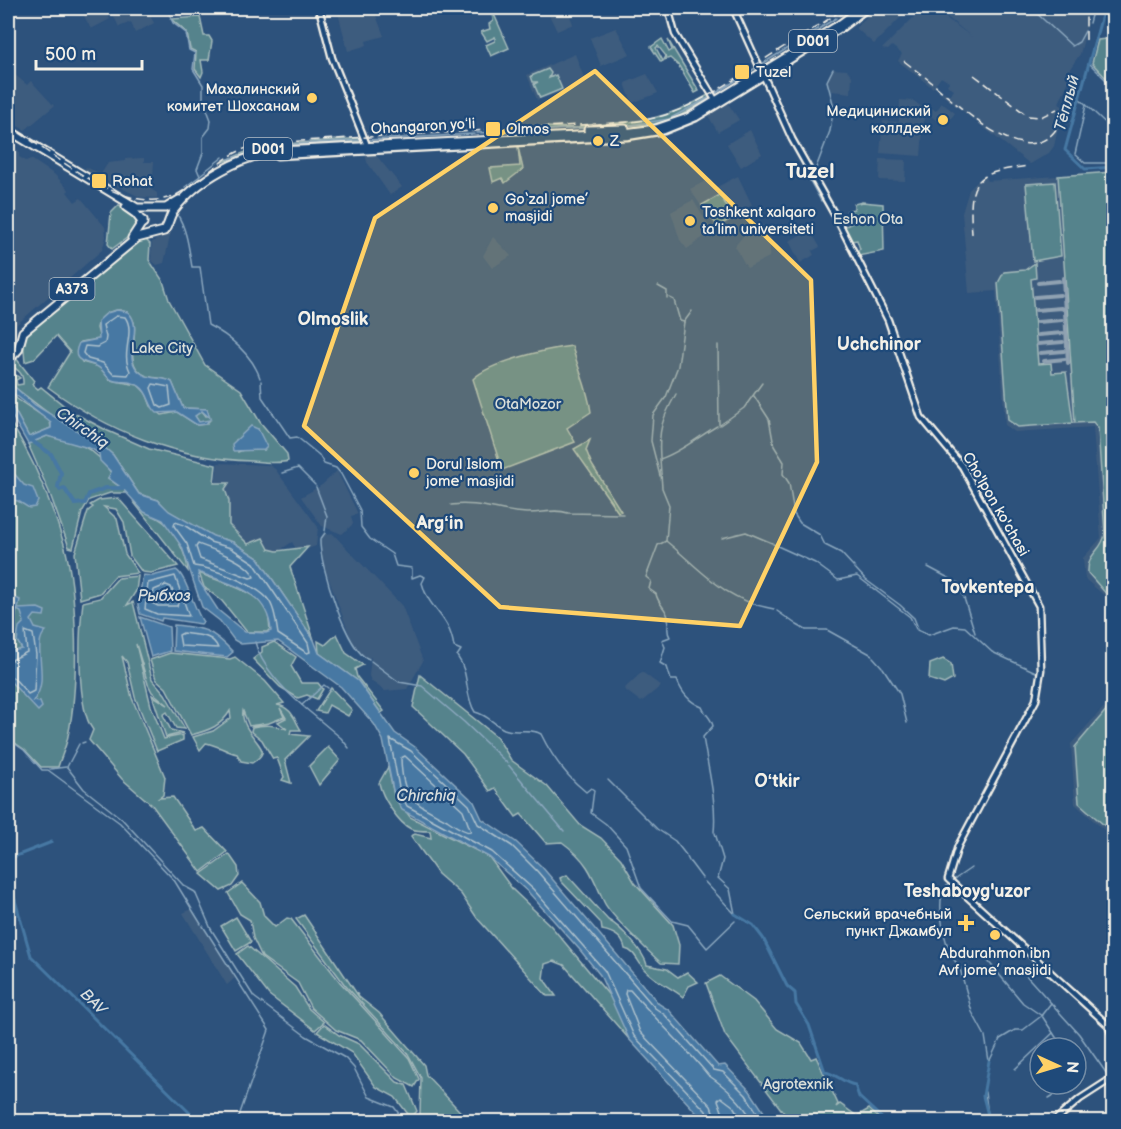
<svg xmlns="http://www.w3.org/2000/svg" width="1121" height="1129" font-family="'Balsamiq Sans',sans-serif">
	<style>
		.built { fill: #3e5c7e }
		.green { fill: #55838c; stroke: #a4baba; stroke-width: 1.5; fill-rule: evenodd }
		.water { fill: #4678a3; stroke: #8ca8bf; stroke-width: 1.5; fill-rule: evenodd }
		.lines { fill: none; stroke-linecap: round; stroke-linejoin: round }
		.shore { stroke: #aec1cc; stroke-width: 1.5 }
		.stream { stroke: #8ca8bf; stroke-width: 1.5 }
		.canal { stroke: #4678a3; stroke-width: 3 }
		.river { stroke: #4678a3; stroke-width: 4 }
		.taxiway { stroke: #90a2b2; stroke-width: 4 }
		.secondary-casing { stroke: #f4f1e8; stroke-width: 9 }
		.highway-casing { stroke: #f4f1e8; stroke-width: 11 }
		.secondary { stroke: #1f4a7a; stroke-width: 4.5 }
		.highway { stroke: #1f4a7a; stroke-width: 7 }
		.rail { stroke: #f4f1e8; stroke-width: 1.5; stroke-dasharray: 9 4.5; stroke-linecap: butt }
		.marked { fill: #ffd166; fill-opacity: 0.2; stroke: #ffd166; stroke-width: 4.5; stroke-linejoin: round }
		.poi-dot { fill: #ffd166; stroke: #1f4a7a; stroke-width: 2 }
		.labels { text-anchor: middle; stroke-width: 4.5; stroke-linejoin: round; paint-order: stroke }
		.shield { fill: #1f4a7a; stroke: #b4bfc7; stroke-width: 1.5 }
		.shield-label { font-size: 14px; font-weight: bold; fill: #f4f1e8 }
		.poi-label { font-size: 15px; fill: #f4f1e8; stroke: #1f4a7a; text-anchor: start }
		.street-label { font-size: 15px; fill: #f4f1e8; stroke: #1f4a7a }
		.park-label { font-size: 15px; fill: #dce0da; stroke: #1f4a7a }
		.water-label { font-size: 16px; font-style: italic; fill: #dadfde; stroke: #1f4a7a }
		.quarter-label { font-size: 18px; font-weight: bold; fill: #f4f1e8; stroke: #1f4a7a }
		.district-label { font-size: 21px; font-weight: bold; fill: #f4f1e8; stroke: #1f4a7a }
	</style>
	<rect width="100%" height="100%" fill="#2d527c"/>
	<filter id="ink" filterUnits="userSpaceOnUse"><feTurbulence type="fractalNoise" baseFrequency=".0167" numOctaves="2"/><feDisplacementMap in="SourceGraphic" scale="12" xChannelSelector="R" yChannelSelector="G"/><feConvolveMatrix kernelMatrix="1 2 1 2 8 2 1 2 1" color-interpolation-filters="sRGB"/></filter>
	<g filter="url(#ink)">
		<g class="built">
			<polygon points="87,8 104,8 110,19 91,29 81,10"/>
			<polygon points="110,8 146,8 154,23 135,33 131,22 119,27"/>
			<polygon points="373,8 384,36 366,41 367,45 348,51 337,9"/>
			<polygon points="563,8 567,8 573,24 557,31 548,13"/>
			<polygon points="875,8 910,8 874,44 856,28"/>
			<polygon points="923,8 932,8 972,37 941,12 945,8 1077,8 1085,18 1080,8 1091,8 1086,19 1088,23 1080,54 1065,76 1069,80 1059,103 1063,107 1054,146 1049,153 1030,164 941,94 943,91 950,96 954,90 947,85 949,82 941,77 933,88 898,61 902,54 892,46 888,50 882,49"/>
			<polygon points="616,28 630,54 601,66 590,38"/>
			<polygon points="575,54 586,83 537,100 527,75"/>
			<polygon points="8,69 27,85 31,81 54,106 25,130 8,121"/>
			<polygon points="832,69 847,70 852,76 851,93 831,91 827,79"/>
			<polygon points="647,74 658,93 632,103 625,83"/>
			<polygon points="900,100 914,101 925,110 929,106 936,111 942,103 955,113 944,127 929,114 924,117 921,156 880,153 883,121 899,122"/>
			<polygon points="727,102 739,120 718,132 707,114"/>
			<polygon points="750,130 762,154 741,167 727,144"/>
			<polygon points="8,142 19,151 19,157 26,161 31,159 55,175 69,190 67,192 75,202 81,198 105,227 106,237 102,250 8,332"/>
			<polygon points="365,154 375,154 402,187 390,195 367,162"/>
			<polygon points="144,158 144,162 154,162 152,190 157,193 157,198 140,197 84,170 86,167 101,174 108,163 125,161 125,159"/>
			<polygon points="880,159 906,160 905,181 879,180"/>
			<polygon points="1113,172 1113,838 1075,804 1071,744 1113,697 1106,597 1085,579 1083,558 1101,538 1093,427 1015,432 1005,425 996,291 969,293 962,213 969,190 984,175 987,181"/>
			<polygon points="738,176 752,205 715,227 690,189 710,179 717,187"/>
			<polygon points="693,200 712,231 687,249 680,240 671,212"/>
			<polygon points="763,225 771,236 769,257 747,268 735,246 744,235"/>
			<polygon points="810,230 820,247 812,251 814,255 800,263 789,241"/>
			<polygon points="171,231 164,263 157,265 151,260 152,242"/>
			<polygon points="493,237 511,256 492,268 483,256"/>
			<polygon points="218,463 269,465 275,469 318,527 316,546 298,552 292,542 274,554 265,566 225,522 227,491 215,485"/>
			<polygon points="337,471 358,514 351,516 353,524 342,534 322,526 301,497 322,485"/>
			<polygon points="324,532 328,535 332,533 402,606 423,661 407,689 385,691 371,681 369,676 371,657 367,659 354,647 323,563 319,540"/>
			<polygon points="642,672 661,686 641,702 624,689"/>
			<polygon points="192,909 236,977 227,985 183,913"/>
		</g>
		<g class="green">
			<polygon points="493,12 509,48 491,56 486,45 495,41 495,37 487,41 481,32 490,29 489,24 493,21 492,13 489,13"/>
			<polygon points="200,17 204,36 209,36 212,41 209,60 201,60 203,72 201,77 195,69 196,52 190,49 187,33 171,19"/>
			<polygon points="1113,38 1113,77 1107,79 1092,63 1098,40"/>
			<polygon points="662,39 669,52 672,50 668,40 699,91 695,93 679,66 670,58 664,60 666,56 658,46 656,48 663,61 661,62 651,47"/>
			<polygon points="548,69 551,73 549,78 556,75 562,89 540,98 534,84 538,82 533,82 531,76"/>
			<path d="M 710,94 L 711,97 L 678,117 L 654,124 L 546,130 L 546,127 L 579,128 L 580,126 C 634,122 662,123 710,94 Z"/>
			<polygon points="361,138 360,141 272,147 222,162 260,146"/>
			<polygon points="518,147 523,169 505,183 502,178 493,182 490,168 520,166"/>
			<path d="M 1113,172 L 1114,172 L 1113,646 L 1109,597 L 1088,573 C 1087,552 1102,552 1105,534 L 1098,428 L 1093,422 L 1075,423 L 1058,176 Z"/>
			<polygon points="1055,182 1061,256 1033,261 1026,184"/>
			<polygon points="720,195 730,211 728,214 730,213 733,218 718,226 702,205"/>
			<polygon points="862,202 883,204 884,251 858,256 856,251 860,249 857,240 851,241 844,227 852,223 847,211 854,209 854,204"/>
			<polygon points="119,205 133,214 139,224 132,234 112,249 108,244 111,213"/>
			<path d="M 144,238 L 150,244 L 149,260 L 163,281 L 169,300 L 205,365 L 241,390 L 260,422 L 287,454 L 288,461 C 279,464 262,462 252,461 C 177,459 107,431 48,387 L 70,352 L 56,336 L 34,359 L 25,362 L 23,339 L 31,329 ZM 120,310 C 150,317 122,353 138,370 C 147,381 161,375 172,382 L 183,408 L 207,409 L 206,416 L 202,411 L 195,416 L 199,422 L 209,421 L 206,424 L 197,425 L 177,412 L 162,415 L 151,406 L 146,393 L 138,385 L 110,380 L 100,367 L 82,362 L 77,353 L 80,342 L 100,339 L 97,328 C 99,316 109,310 120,310 ZM 258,429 L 264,450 L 246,449 L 238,452 L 236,440 Z"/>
			<polygon points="1035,263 1036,278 1031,279 1038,364 1051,363 1052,373 1066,372 1073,423 1018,427 1008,420 998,283 1004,272 1025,270"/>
			<path d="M 572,346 C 578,369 588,389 591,412 L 567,428 L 575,442 L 502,470 L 473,379 C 490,362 547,349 572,346 Z"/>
			<path d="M 15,357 L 34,381 L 32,384 L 38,389 L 41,387 L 72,412 L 108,431 L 149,449 L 216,465 L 214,483 L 229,483 L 225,489 L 229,501 L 229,525 L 248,544 L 263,538 L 269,549 L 277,551 L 308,547 L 290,567 L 314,640 L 258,558 L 233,542 L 212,536 L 168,511 L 158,500 L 139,494 L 113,455 L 104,447 L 60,422 L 9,383 L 8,370 L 20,378 L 16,380 L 17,385 L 23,384 C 24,373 17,369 8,364 Z"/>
			<polygon points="8,389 17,399 50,421 51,428 29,437 8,398"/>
			<path d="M 8,418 C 32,456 51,501 64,544 C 78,593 79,686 68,736 C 66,747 61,757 58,767 L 41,767 L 25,750 L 8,738 L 8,726 L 10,724 L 8,720 Z"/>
			<path d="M 47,436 C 76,442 95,446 111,473 L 108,478 L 128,493 L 110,493 L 89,500 L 82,512 L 73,548 L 69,547 L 50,494 L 28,444 Z"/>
			<polygon points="590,440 586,450 592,465 621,511 618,512 574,449"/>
			<polygon points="118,498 178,566 151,573 142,572 130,556 124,522 116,509 104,507 117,519 125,554 138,573 115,576 100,593 80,599 75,553 88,511 93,507 90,505 99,500"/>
			<path d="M 133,501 C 142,510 150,513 161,520 C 174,527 187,556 188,571 Z"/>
			<path d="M 199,573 C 217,581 258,591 267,610 C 269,616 269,623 270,629 L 267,632 L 247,632 L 222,601 L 204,587 Z"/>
			<path d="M 138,576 L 136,591 L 127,605 L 133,602 L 152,679 L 165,694 L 185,729 L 176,728 L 167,712 L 163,715 L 171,730 L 183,733 L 166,737 L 152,695 L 168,705 L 152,692 L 148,684 L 136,644 L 151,706 L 164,739 L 183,735 L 183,740 L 157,751 L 135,697 L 127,662 L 122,656 L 132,698 L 165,777 L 163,795 L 159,798 L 173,797 L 196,831 L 204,828 L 227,852 L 201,872 L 152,805 L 122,779 L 89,740 L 93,730 C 76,708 79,631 83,602 L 100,598 L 118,578 Z"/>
			<polygon points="337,634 346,653 363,665 355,669 357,677 384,711 381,713 358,681 319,653 318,641 325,645"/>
			<polygon points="274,642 296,657 291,666 301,683 318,683 323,689 317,699 307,695 298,698 280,687 253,659 262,652 262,647"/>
			<path d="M 170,653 L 230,659 L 235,657 L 265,681 L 284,703 L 277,705 C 292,707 295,721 301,730 L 291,730 L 290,734 L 309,736 L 285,760 L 291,783 L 282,780 L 284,777 L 277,758 L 273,759 L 262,740 L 251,731 L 252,727 C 265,724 274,725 287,729 L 278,722 L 286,718 L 280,708 L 284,717 L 269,723 L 249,726 L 243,711 C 240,729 265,746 262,753 C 261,756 255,761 252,763 L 241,761 L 237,754 C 225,751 217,745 206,743 L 200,750 L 193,737 L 213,731 L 231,718 L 230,711 C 221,726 210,730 191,735 L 166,688 L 156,679 L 150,660 Z"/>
			<polygon points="943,659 951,664 953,679 944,684 929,679 930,664"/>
			<path d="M 420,675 L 497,737 L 511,760 L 547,786 L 580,825 L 601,838 L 621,859 L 635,883 L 673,925 L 679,945 L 678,964 L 661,963 C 649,952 610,915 604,902 C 592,874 587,860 562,842 L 546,843 L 521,814 L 516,817 L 495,788 L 490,791 L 463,754 L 413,707 Z"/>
			<polygon points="331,688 352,710 348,716 329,705 325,713 316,711"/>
			<polygon points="1113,702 1113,833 1079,803 1075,747"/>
			<polygon points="328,747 340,760 319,785 309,766"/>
			<path d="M 388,767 L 394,795 L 410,817 L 489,857 L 513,890 L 551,926 L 613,1000 L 629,1039 L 564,965 L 554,961 L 545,964 L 543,978 L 556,996 L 547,996 L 477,918 L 461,894 L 438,874 L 411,836 L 415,834 L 431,838 L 430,831 C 425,831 416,831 411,829 C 398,823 382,797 379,783 Z"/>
			<polygon points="229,854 238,867 239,876 232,886 221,891 201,874"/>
			<path d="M 567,875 L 608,920 C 620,926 644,952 647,965 L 667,969 L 678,977 L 687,972 L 698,982 L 689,986 L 683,997 C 670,987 655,981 644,969 C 637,961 635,951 625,949 C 623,937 613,932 602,930 L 601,923 L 561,881 L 560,878 Z"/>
			<polygon points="242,883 260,902 264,916 275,927 287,918 291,919 340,982 409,1058 419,1079 414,1087 397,1078 361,1040 336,1030 311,1008 298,983 262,957 253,938 250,920 240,914 228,893"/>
			<polygon points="304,915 359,997 379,1013 424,1065 426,1075 469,1121 424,1121 420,1115 421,1078 408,1054 345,985 296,919"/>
			<polygon points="236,917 251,942 236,951 221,926"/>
			<polygon points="248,946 295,987 309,1009 324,1022 315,1030 269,995 237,954"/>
			<polygon points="720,976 754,1001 777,1029 801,1043 811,1059 816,1057 838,1104 836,1107 840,1104 857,1116 869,1109 882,1121 790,1121 725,1035 706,983"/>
			<polygon points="324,1024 339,1035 359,1044 397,1082 406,1085 417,1111 411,1118 395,1097 376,1087 352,1053 317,1032"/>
		</g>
		<g class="water">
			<path d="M 117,310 L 128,312 C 146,330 119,357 141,373 C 151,381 162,376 172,382 L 183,408 L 207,409 L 210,418 L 202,411 L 195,416 L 199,422 L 209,420 L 206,424 L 197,425 L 177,412 L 157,413 C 148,406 150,393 139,386 C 130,379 121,384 112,380 C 105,377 104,370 98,367 C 88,361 69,364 79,343 L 99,339 L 98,321 L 107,313 Z"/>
			<path d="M 8,381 L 35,405 L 104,447 L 113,455 L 139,494 L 158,500 L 169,511 L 213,536 L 233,542 L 258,558 L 314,640 L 319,653 L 358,681 L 395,733 L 415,747 L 474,802 L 482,819 L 516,842 L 542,867 L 659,1004 L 669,1010 L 718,1066 L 725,1065 L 750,1091 L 770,1121 L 704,1121 L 629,1039 L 600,975 L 580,950 L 529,893 L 489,857 L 402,810 L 394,795 L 383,740 L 374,724 L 341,687 L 278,641 L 241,644 L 234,640 L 220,621 L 202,607 L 182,547 L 163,520 L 144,512 L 122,488 L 108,478 L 111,472 L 100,461 L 99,454 L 92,449 L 47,436 L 28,444 L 8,409 L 8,398 L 29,437 L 51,428 L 51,423 L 8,389 ZM 198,572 C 231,585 268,590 271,631 L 266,633 L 245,632 L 218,610 L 199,581 Z"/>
			<polygon points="251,426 258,429 267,447 264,450 233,451 232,444"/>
			<polygon points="8,451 12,457 11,470 24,485 33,488 38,501 35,507 29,508 18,501 8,499"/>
			<path d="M 176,570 C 186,575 194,610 203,622 L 201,624 L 162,618 L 161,621 L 140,614 L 138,605 L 143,575 L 152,576 Z"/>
			<path d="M 8,594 L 20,600 L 18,609 L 38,608 L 45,611 L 44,616 L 35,615 L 31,620 L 35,628 L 46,631 C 30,644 52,681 33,701 L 40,702 L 42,707 L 38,711 L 8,679 L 8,660 L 12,651 L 22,649 L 17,641 L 19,627 L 24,622 L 21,612 L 17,610 L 8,652 Z"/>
			<polygon points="140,617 169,627 170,651 151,657"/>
			<path d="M 174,625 C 205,628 211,629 233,652 L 227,657 L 173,651 Z"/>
		</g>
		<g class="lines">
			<g class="shore">
				<path d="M 116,316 L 125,317 C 136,332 120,352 130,371 L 128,375 L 113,374 L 103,363 L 88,359 L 83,353 L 85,346 L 97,347 L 105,343 L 106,337 L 103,325 Z"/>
				<polygon points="153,384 169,387 171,405 162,408 157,405 151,388"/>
				<path d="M 175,522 L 184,525 L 210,542 L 231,548 L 254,563 L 308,643 L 310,652 L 307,653 L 278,634 C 276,623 275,607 267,598 C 254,584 213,568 194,566 L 187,544 L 174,526 Z"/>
				<path d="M 198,544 C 212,549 250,562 254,577 L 250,578 L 200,559 L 196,547 Z"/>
				<polygon points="175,576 189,616 157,614 145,609 148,583"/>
				<polygon points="166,585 171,587 178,603 177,606 158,606 152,603 154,590"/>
				<path d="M 183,633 C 196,636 212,633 218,648 L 181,646 L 179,635 Z"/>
				<polyline points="8,662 27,652 25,631 33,634 36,655 34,691 28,694 14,678 8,676"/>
				<path d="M 405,756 L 463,810 L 471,832 C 463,832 454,825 447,820 C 414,802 402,801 401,758 Z"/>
				<polyline points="709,1122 706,1111 634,1036 605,971 533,889 492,852 407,806 400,793 390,739 411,751 469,805 478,824 512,846 537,871 655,1008 665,1015 714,1070 723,1072 746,1095 763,1122"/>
				<path d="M 717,1122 L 711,1106 L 640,1032 L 625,994 L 626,990 L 630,990 C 655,1019 684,1045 708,1075 C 727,1088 741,1101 754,1122"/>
				<polyline points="726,1122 718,1100 721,1097 733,1106 743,1122"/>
			</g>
			<g class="stream">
				<polyline points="167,8 173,23 186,33 189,50 195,53 193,69 203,85 203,99 211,120 210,128 203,137 203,153 197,169 200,176 185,187"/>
				<polyline points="1031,8 1072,46 1079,42 1085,31"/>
				<polyline points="840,15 850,8"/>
				<polyline points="1089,23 1093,8"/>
				<polyline points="1089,63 1114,88"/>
				<polyline points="762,64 836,18"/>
				<polyline points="716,93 757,67"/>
				<polyline points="1079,98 1114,131"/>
				<polyline points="1086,105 1075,154 1085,163 1114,163"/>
				<polyline points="624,126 669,119 710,97"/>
				<polyline points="546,130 586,128"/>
				<polyline points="477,133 542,130"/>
				<polyline points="367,140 474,134"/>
				<polyline points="380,153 436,150"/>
				<polyline points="366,154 373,153"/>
				<polyline points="311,157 362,154"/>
				<polyline points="304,158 308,157"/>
				<polyline points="229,159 272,146 360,140"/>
				<polyline points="1109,162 1114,157"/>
				<polyline points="814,173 830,131 834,107 827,81 833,69"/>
				<polyline points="200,175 223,157"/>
				<polyline points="809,179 821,201"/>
				<path d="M 177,214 C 187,229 189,250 192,267 L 200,267 L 208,325 C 230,336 253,356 260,378"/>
				<polyline points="658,286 667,291 667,298"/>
				<polyline points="684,322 692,311"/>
				<polyline points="718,345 719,425"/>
				<path d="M 261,381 L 262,397 L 290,438 L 297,437 L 319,455 L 324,464 L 336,468 L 341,474 L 360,510 L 361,527 L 370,539 L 392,554 L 396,566 L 412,568 L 412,578 L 420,575 L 425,577 L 422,583 C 429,611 449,614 454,647 L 461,650 L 457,656 C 470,673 464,695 475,712 C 488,715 493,724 504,729 C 516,734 530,727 541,734 C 552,757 566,776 586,792 L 591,788 L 594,790 L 591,813 L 606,824 L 626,846 L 641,888 L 672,921 L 688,925 L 707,948 L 735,921"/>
				<polyline points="754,396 769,419 774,446 784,462 783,474 789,483 794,514 800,523 820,535 825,545 841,553 866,580 900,605 914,618 918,628"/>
				<polyline points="720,425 744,408 762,383"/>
				<path d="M 717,426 C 698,437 681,452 660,459 L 662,488 L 669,505 L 666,541 C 703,571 723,600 774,609"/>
				<path d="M 660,458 C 658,430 662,419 676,394"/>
				<polyline points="282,473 298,468 315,485"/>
				<polyline points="660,476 651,441 653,415 666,397 678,366 684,322 680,321 674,300 670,298"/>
				<polyline points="316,487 327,516 325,531"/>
				<path d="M 451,505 C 478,501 500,512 526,513 C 541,514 554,508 568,513 L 623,514"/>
				<path d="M 325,533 L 320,540 C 319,563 347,653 369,659"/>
				<polyline points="722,538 746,532 772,543"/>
				<path d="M 666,541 L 658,545 L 646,577 L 651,581 L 649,589 L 656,594 C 658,604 666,608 668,617 C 670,625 665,630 670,637 L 662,640 L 665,647 L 660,663 L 667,667 L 671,680 L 677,680 C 681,691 689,702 702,707 C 705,715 711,717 713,726 L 703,737 C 708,769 717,801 714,832"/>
				<polyline points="773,544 815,563 838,580 857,576 910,617 916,629"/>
				<polyline points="928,567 958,583 963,596"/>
				<polyline points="964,598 975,633"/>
				<polyline points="777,611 797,625 806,630 827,630 872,655"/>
				<polyline points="917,630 929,635 954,626 965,627 992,652 1038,673"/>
				<path d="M 255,642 C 261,666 285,691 304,707"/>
				<polyline points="873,657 882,667"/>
				<polyline points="371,661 399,682 422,686 464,722 506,762 564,831"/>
				<polyline points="883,668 900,694 907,723"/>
				<polyline points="330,689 330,690"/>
				<polyline points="302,705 324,685 328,688"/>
				<polyline points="305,708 341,738 349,748"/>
				<polyline points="8,739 24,750 42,770 48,770 120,823 174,880 201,924"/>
				<polyline points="82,743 85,742"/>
				<polyline points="79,744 67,767 84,789 122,819 184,886 195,892 211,929 254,997 306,1036 345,1058 354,1068 369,1097 394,1107 405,1122"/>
				<polyline points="50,769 66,767"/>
				<polyline points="608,780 657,829 675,841 686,855"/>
				<polyline points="715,833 723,859 718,878 730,889 735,914"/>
				<polyline points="687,857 689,861"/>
				<polyline points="690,862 702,878"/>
				<path d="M 971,868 C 963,874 950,881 944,889 C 935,904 946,957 959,965 L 972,1012 L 985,1036 L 989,1061"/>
				<polyline points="705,882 734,913"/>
				<polyline points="203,926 269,1030 237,1122"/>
				<polyline points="982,954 1023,1003 1042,1016 1063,1048"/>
				<polyline points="1023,972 1079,1034 1109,1077"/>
				<polyline points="990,1060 1000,1039 1015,1030 1023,1030 1040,1017 1051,1003"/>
				<polyline points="1015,1069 1053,1033"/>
				<polyline points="1076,1069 1082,1078 1076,1082"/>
				<polyline points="985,1092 989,1122"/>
				<polyline points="1049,1098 1072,1084"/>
				<polyline points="1062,1118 1063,1122"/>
			</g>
			<g class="canal">
				<polyline points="1104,8 1065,150 1085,169 1114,167"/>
				<polyline points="8,859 52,842"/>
				<polyline points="8,876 31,956 199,1122"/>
				<path d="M 735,914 L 753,925 L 763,938 L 787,986 L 795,993 L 796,1004 L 809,1025 L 825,1072 C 837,1074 843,1083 855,1085 L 859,1097 L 886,1122"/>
				<polyline points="984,1122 988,1115 983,1096 989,1061"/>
			</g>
			<polyline class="river" points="29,439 51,454 61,473 58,487 60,490 64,488 75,504 85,503 89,494 106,488 125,488"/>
			<g class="taxiway">
				<polyline points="1063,278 1068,363"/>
				<polyline points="1038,283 1059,281"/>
				<polyline points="1035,297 1060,295"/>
				<polyline points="1036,310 1061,308 1065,310"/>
				<polyline points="1037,322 1062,320"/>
				<polyline points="1038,335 1063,333"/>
				<polyline points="1038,344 1063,342"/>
				<polyline points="1040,353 1064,351"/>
				<polyline points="1044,361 1065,359"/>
			</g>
			<defs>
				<g id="secondary">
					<polyline points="319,8 332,58 366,143"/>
					<polyline points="668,8 675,34 714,98"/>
					<polyline points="733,8 792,139 837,219 888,320 921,417 962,466 1039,606 1041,670 1036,700 958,846 948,879 1108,1025 1114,1040"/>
					<polyline points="271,152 277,156 627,137 664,131 696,118 842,28 868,8"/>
					<polyline points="1053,1122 1080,1099 1114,1077"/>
				</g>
				<g id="highway">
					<polyline points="1112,8 1114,17"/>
					<polyline points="8,130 137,208 166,208 179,200"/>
					<polyline points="588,130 625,129"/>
					<polyline points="126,207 136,214 143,223"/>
					<polyline points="132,238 143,221"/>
					<path d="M 8,361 L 18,350 L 23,332 L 137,238 L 164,231 C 169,225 169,217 174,210 C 197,179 242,155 280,151 L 616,134 L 656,129 L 688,118 L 839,25 L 862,8"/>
				</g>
			</defs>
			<use href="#secondary" class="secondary-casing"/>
			<use href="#highway" class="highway-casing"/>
			<use href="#secondary" class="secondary"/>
			<use href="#highway" class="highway"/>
			<g class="rail">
				<polyline points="1086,40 1086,8"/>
				<polyline points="904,61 922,75"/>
				<polyline points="974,75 1028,116 1041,117 1057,109"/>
				<path d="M 925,77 C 952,98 1020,172 1054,132 C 1065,118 1069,93 1076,75"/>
				<path d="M 8,126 C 54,151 130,226 183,191 C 215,171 224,151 265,143 L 630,122 C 684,118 730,82 774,53 C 797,38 822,25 844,8"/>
				<path d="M 972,234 C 968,179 974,173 1028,166"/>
			</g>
		</g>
	</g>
	<path class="marked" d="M 595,71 L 811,280 L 817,462 L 740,626 L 500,607 L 304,426 L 375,218 Z"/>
	<g class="poi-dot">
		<rect x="734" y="64" width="16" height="16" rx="3"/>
		<circle cx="312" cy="98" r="6"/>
		<circle cx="943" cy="120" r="6"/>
		<rect x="485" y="121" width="16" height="16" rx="3"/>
		<circle cx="598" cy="141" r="6"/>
		<rect x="91" y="173" width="16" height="16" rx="3"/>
		<circle cx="493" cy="208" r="6"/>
		<circle cx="690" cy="221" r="6"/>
		<circle cx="414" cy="473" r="6"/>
		<path d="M963 914h6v6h6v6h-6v6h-6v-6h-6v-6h6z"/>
		<circle cx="995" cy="935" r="6"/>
	</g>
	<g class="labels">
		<g class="shield">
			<rect x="789" y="30" width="48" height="22" rx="4.5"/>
			<rect x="244" y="138" width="48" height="22" rx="4.5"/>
			<rect x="49.5" y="278" width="45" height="22" rx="4.5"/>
		</g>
		<g class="shield-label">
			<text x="813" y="46">D001</text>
			<text x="268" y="154">D001</text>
			<text x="72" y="294">A373</text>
		</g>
		<g class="poi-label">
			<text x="756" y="77">Tuzel</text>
			<text x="300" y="94" text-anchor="end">Махалинский<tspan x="300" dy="17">комитет Шохcанам</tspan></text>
			<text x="931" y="116" text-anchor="end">Медициниский<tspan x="931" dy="17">коллдеж</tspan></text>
			<text x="506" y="134">Olmos</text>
			<text x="610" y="146">Z</text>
			<text x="112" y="186">Rohat</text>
			<text x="505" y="204">Go‘zal jome’<tspan x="505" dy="17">masjidi</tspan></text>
			<text x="702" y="217">Toshkent xalqaro<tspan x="702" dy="17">ta’lim universiteti</tspan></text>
			<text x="426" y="469">Dorul Islom<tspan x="426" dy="17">jome' masjidi</tspan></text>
			<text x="952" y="919" text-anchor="end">Сельский врачебный<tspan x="952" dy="17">пункт Джамбул</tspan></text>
			<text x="995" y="958" text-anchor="middle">Abdurahmon ibn<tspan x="995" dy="17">Avf jome’ masjidi</tspan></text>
		</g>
		<g class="street-label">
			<text transform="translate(423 126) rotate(-3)" y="5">Ohangaron yoʻli</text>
			<text transform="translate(996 504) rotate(60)" y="5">Cho'lpon ko'chasi</text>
		</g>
		<g class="park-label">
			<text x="868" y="224">Eshon Ota</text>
			<text x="162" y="353">Lake City</text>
			<text x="528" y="409">OtaMozor</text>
			<text x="798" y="1089">Agrotexnik</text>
		</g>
		<g class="water-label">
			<text transform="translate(1066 103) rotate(-75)" y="6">Тёплый</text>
			<text transform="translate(83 427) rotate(35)" y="6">Chirchiq</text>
			<text x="164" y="601">Рыбхоз</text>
			<text x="426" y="801">Chirchiq</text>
			<text transform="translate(94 1001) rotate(45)" y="6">BAV</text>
		</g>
		<g class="quarter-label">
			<text x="333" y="325">Olmoslik</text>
			<text x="879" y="350">Uchchinor</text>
			<text x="440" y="529">Argʻin</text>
			<text x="988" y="593">Tovkentepa</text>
			<text x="777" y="787">Oʻtkir</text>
			<text x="967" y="897">Teshaboyg'uzor</text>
		</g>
		<g class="district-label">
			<text x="810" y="178">Tuzel</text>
		</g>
	</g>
	<rect width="1121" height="1129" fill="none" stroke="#1f4a7a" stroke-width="30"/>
	<rect x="15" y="15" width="1091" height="1099" fill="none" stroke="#f4f1e8" stroke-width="2" filter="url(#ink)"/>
	<g transform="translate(1058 1066) rotate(94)"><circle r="28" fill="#1f4a7a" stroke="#748da6" stroke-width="1.5"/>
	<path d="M0-4.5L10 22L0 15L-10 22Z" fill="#ffd166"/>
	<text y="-9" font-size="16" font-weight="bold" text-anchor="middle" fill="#f4f1e8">N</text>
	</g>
	<path d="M36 60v9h106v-9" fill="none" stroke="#f4f1e8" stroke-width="3"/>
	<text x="45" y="60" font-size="18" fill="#f4f1e8" stroke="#1f4a7a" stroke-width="4.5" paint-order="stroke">500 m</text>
</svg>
